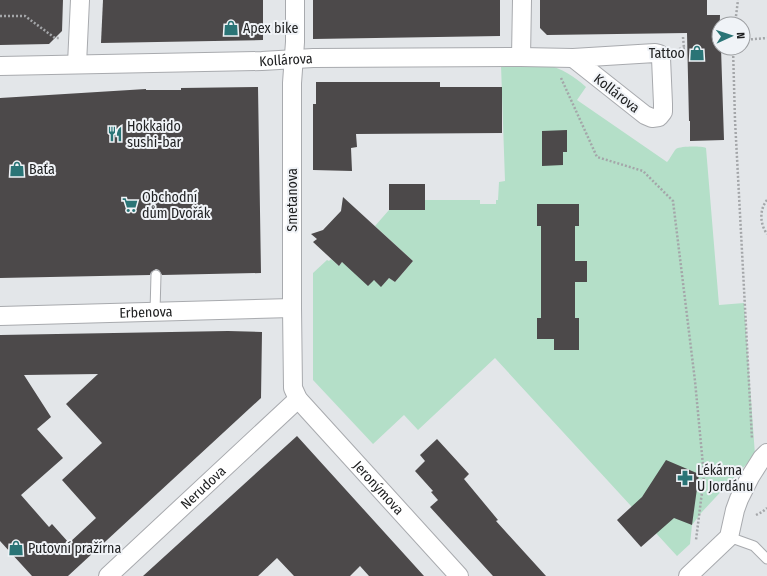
<svg xmlns="http://www.w3.org/2000/svg" width="767" height="576" font-family="'Fira Sans Condensed',sans-serif">
	<style>
		.green { fill: #b4dfc8 }
		.building { fill: #4c494a; fill-rule: evenodd }
		.lines { fill: none; stroke-linecap: round; stroke-linejoin: round }
		.lane-casing { stroke: #a8aaae; stroke-width: 11 }
		.street-casing { stroke: #a8aaae; stroke-width: 20 }
		.path { stroke: #a4a6a9; stroke-width: 2.5; stroke-dasharray: 2 2; stroke-linecap: butt }
		.lane { stroke: #fff; stroke-width: 9 }
		.street { stroke: #fff; stroke-width: 18 }
		.labels { text-anchor: middle; stroke-width: 4; stroke-linejoin: round; paint-order: stroke }
		.poi-label { font-size: 14px; fill: #212223; stroke: #f0f3f7; text-anchor: start }
		.street-label { font-size: 14px; fill: #212223; stroke: #f0f3f7 }
	</style>
	<rect width="100%" height="100%" fill="#e3e6e9"/>
	<path class="green" d="M 546,64 C 562,69 574,76 586,87 L 577,100 L 667,162 C 670,159 673,152 676,149 C 681,146 701,146 706,148 L 719,305 L 744,303 L 755,455 L 701,513 L 692,525 L 690,544 L 677,556 L 495,358 L 418,430 L 404,415 L 373,444 L 313,380 L 313,273 L 327,260 L 329,261 L 331,259 L 339,266 L 342,262 L 374,280 L 381,286 L 389,278 L 395,282 L 413,261 L 375,226 L 389,210 L 425,200 L 480,200 L 480,204 L 496,204 L 496,200 L 498,200 L 499,182 L 505,181 L 501,65 Z"/>
	<g class="building">
		<polygon points="0,0 63,0 62,31 49,44 0,45"/>
		<polygon points="103,0 263,0 263,40 101,43"/>
		<polygon points="313,0 500,0 500,36 313,39"/>
		<polygon points="540,0 707,0 707,15 720,15 719,48 721,48 724,140 690,141 690,121 689,121 687,33 547,35 540,28"/>
		<polygon points="316,82 440,82 440,87 502,87 502,133 356,134 357,147 351,148 352,171 313,170 313,104 316,104"/>
		<polygon points="258,87 261,273 162,275 159,270 156,269 151,272 150,275 0,278 0,98 146,89 146,90 181,90 181,88"/>
		<polygon points="567,130 567,152 563,152 563,165 542,166 542,131"/>
		<rect x="389" y="184" width="36" height="26"/>
		<polygon points="343,197 413,261 395,282 389,278 381,287 374,280 368,286 342,262 339,266 313,242 317,239 311,234 323,230 341,211"/>
		<polygon points="537,204 579,204 579,226 575,226 575,261 587,261 587,282 575,282 575,318 579,318 579,350 554,350 554,339 537,339 537,318 541,318 541,226 537,226"/>
		<path d="M 228,331 L 262,332 L 261,398 L 68,576 L 32,576 L 0,541 L 0,335 ZM 98,374 L 66,404 L 102,443 L 62,480 L 96,518 L 69,543 L 52,524 L 49,527 L 21,495 L 63,458 L 37,429 L 51,417 L 24,375 Z"/>
		<polygon points="297,436 424,576 369,576 360,566 350,576 294,576 277,558 258,576 143,576"/>
		<polygon points="437,439 469,474 464,479 498,520 496,521 546,576 493,576 430,507 438,500 431,492 433,491 415,471 425,461 420,455"/>
		<polygon points="666,460 699,474 692,525 674,518 641,547 617,520 642,497"/>
	</g>
	<g class="lines">
		<defs>
			<g id="lane">
				<polyline points="155,311 156,275"/>
				<polyline points="729,537 754,546 767,559"/>
			</g>
			<g id="street">
				<path id="s1" d="M 295,0 L 295,42 L 292,83 L 292,308 L 293,388 L 298,399 L 459,576"/>
				<polygon points="655,53 659,54 661,58 663,104 663,112 659,117 652,118 645,115 573,58"/>
				<polyline points="521,57 522,0"/>
				<polyline points="77,64 80,0"/>
				<path id="s2" d="M 0,66 L 262,61 L 313,58 L 521,57 L 573,58"/>
				<path id="s3" d="M 0,316 L 292,308"/>
				<path id="s4" d="M 108,576 L 298,399"/>
				<polyline points="688,576 729,537 735,510 739,499 750,477 762,458 767,453"/>
			</g>
		</defs>
		<use href="#lane" class="lane-casing"/>
		<use href="#street" class="street-casing"/>
		<g class="path">
			<polyline points="0,16 25,16 55,38 59,38"/>
			<polyline points="735,24 738,0"/>
			<polyline points="683,37 684,48"/>
			<polyline points="743,40 767,38"/>
			<polyline points="733,48 735,120 752,439"/>
			<polyline points="679,49 687,48"/>
			<polyline points="561,78 597,157 643,171 673,201 695,381 704,476 696,540"/>
			<path d="M 767,200 C 759,210 760,224 767,234"/>
			<polyline points="756,515 762,512 767,508"/>
		</g>
		<use href="#lane" class="lane"/>
		<use href="#street" class="street"/>
	</g>
	<defs>
		<symbol id="shop-bare" viewBox="-9 -9 18 18"><path d="M-5-2.5h2.3a2.7 3.5 0 0 1 5.4 0H5L5.5 6h-11ZM-1.5-2.5h3a1.5 2.3 0 0 0-3 0Z" fill="#2a7476" stroke="#f0f3f7" stroke-width="2.5" paint-order="stroke"/></symbol>
		<symbol id="restaurant-bare" viewBox="-9 -9 18 18"><path d="M-5-6h1v4h1v-4h1v4h1v-4h1v5L-1.5 .5V6h-2V.5L-5-1ZM5-6V6H3V1.5H1.5Q1.5-4 5-6Z" fill="#2a7476" stroke="#f0f3f7" stroke-width="2.5" paint-order="stroke"/></symbol>
		<symbol id="supermarket-bare" viewBox="-9 -9 18 18"><path d="M-6-5.5h2.5l.6 2H6L4.5 2H-2.5L-4.4-4H-6ZM-1.5 3.2a1.3 1.3 0 1 0 .1 0ZM3 3.2a1.3 1.3 0 1 0 .1 0Z" fill="#2a7476" stroke="#f0f3f7" stroke-width="2.5" paint-order="stroke"/></symbol>
		<symbol id="pharmacy-bare" viewBox="-9 -9 18 18"><path d="M-2-6h4v4h4v4h-4v4h-4v-4h-4v-4h4Z" fill="#2a7476" stroke="#f0f3f7" stroke-width="2.5" paint-order="stroke"/></symbol>
	</defs>
	<g fill-rule="evenodd">
		<use href="#shop-bare" x="220" y="17" width="22" height="22"/>
		<use href="#shop-bare" x="686" y="42" width="22" height="22"/>
		<use href="#restaurant-bare" x="104" y="123" width="22" height="22"/>
		<use href="#shop-bare" x="6" y="158" width="22" height="22"/>
		<use href="#supermarket-bare" x="119" y="194" width="22" height="22"/>
		<use href="#pharmacy-bare" x="674" y="467" width="22" height="22"/>
		<use href="#shop-bare" x="5" y="537" width="22" height="22"/>
	</g>
	<g class="labels">
		<g class="poi-label">
			<text x="243" y="33">Apex bike</text>
			<text x="685" y="58" text-anchor="end">Tattoo</text>
			<text x="127" y="131">Hokkaido<tspan x="127" dy="16">sushi-bar</tspan></text>
			<text x="29" y="174">Baťa</text>
			<text x="142" y="202">Obchodní<tspan x="142" dy="16">dům Dvořák</tspan></text>
			<text x="697" y="475">Lékárna<tspan x="697" dy="16">U Jordánu</tspan></text>
			<text x="28" y="553">Putovní pražírna</text>
		</g>
		<g class="street-label">
			<text dy="5" stroke="none"><textPath href="#s2" startOffset="286">Kollárova</textPath></text>
			<text transform="translate(617 93) rotate(38)" y="5">Kollárova</text>
			<text transform="translate(292 200) rotate(-90)" y="5">Smetanova</text>
			<text dy="5" stroke="none"><textPath href="#s3" startOffset="146">Erbenova</textPath></text>
			<text dy="5" stroke="none"><textPath href="#s4" startOffset="130">Nerudova</textPath></text>
			<text dy="5" stroke="none"><textPath href="#s1" startOffset="520">Jeronýmova</textPath></text>
		</g>
	</g>
	<g transform="translate(731 36) rotate(87)"><circle r="19" fill="#f0f3f7" stroke="#9d9fa2"/>
	<path d="M0-3L7 15L0 10L-7 15Z" fill="#2a7476"/>
	<text y="-6" font-size="11" font-weight="bold" text-anchor="middle" fill="#212223">N</text>
	</g>
</svg>
